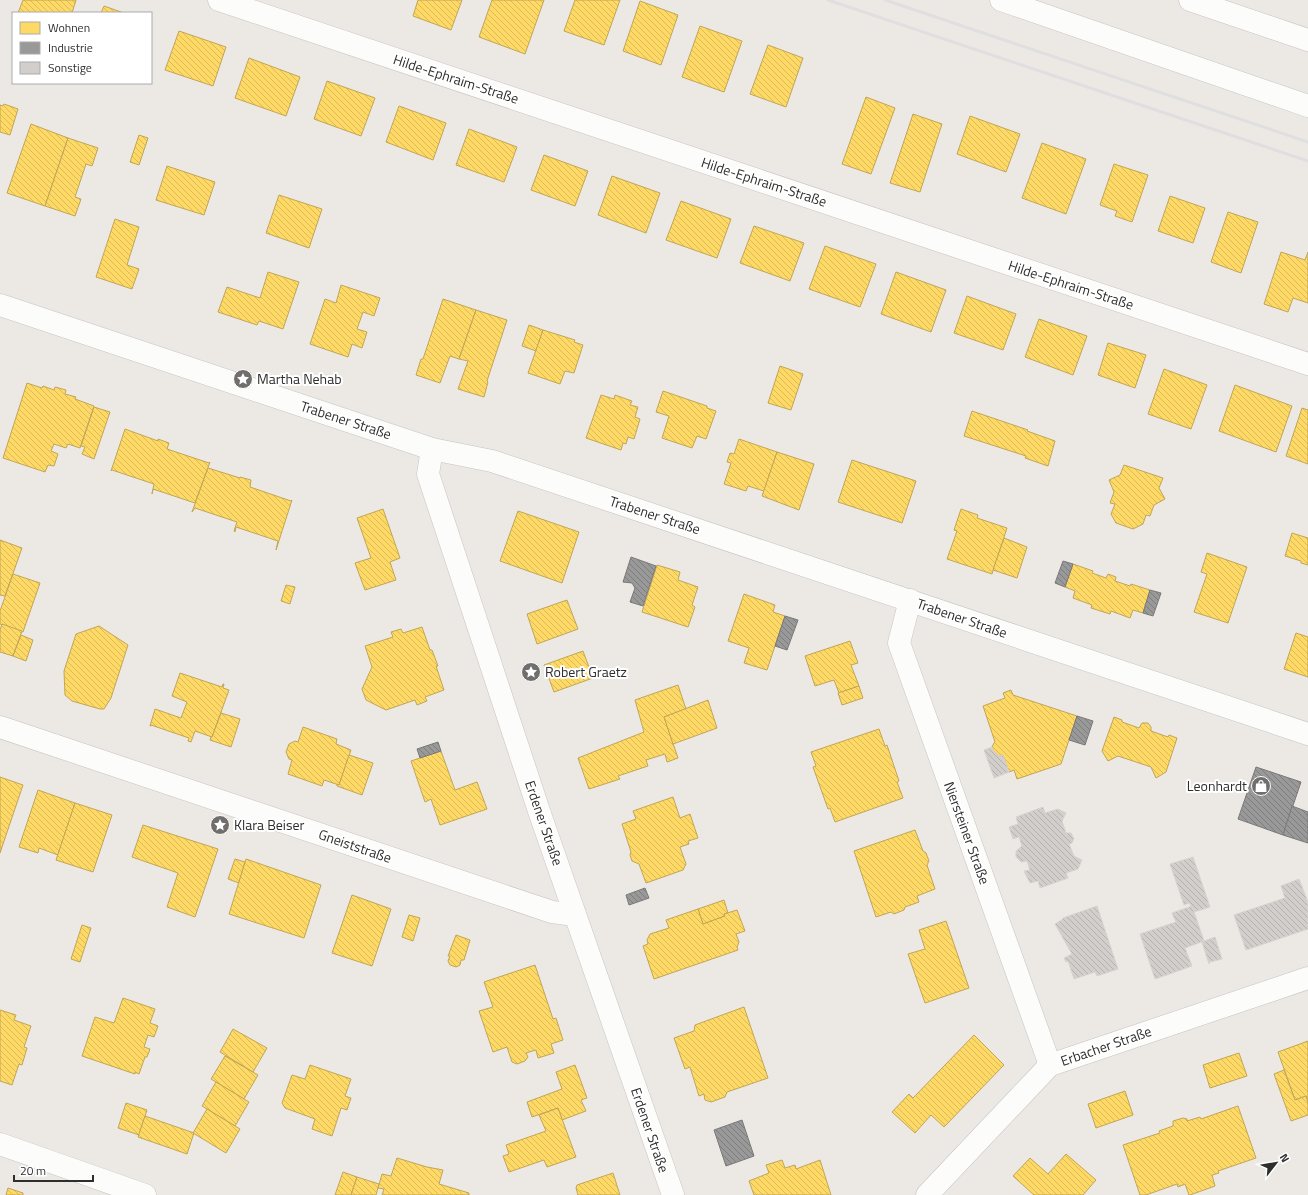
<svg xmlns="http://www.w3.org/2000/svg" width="1308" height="1195" font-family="'Titillium Web',sans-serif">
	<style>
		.homes { fill: url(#homes-back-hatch); stroke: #c0a655 }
		.industry { fill: url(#industry-back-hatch); stroke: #797979 }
		.building { fill: url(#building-back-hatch); stroke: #d7d4d0 }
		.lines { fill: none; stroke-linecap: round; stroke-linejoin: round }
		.minor-casing { stroke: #c5c4c5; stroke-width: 23 }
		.minor { stroke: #fcfcfb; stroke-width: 22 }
		.rail { stroke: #dfdfe1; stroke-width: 3 }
		.labels { text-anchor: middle; stroke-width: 4; stroke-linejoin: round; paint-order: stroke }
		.street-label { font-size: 14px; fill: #2e2e2e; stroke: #fff }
		.poi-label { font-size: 14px; fill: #2e2e2e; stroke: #fff; text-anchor: start }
	</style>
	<defs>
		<pattern id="homes-back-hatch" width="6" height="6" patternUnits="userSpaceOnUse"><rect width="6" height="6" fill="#ffd966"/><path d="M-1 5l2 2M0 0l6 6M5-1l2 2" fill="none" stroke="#dbbb59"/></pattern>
		<pattern id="industry-back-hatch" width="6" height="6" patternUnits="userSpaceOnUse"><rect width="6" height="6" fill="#999"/><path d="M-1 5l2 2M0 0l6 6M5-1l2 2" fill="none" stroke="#7d7d7d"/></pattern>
		<pattern id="building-back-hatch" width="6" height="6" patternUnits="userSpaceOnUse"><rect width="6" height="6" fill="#d1cecb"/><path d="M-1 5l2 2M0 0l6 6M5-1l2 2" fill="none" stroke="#b4b1af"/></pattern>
	</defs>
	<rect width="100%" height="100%" fill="#ece8e4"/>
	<g class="homes">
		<polygon points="23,0 76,0 72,13 18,13"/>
		<polygon points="418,0 462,0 451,30 413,16"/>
		<polygon points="492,0 544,0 525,54 479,37"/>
		<polygon points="575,0 620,0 604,45 564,31"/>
		<polygon points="640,1 678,15 661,65 623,51"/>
		<polygon points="104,6 124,13 101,13"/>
		<polygon points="700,26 742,41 724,92 682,77"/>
		<polygon points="179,31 226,47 213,86 165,70"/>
		<polygon points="768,45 803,58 786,107 750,94"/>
		<polygon points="249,58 300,77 286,116 235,98"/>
		<polygon points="327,81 375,98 361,136 314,119"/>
		<polygon points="866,97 895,108 871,174 842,164"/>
		<polygon points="4,104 18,109 10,135 0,132 0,105 3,106"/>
		<polygon points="399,106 446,123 433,160 386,142"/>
		<polygon points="913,114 942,124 920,192 890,183"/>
		<polygon points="970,116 1020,134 1006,172 957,154"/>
		<polygon points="31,124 68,138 45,206 7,193"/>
		<polygon points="469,129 517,147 504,182 456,165"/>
		<polygon points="139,135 148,138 139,165 130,162"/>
		<polygon points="68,138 98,148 92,166 86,164 75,197 81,199 75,216 45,206"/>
		<polygon points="1042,143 1086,159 1066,214 1022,198"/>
		<polygon points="544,155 588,171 575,206 531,190"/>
		<polygon points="1114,164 1148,175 1132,222 1115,216 1117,211 1100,205"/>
		<polygon points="167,166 215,182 204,215 156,200"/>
		<polygon points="612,176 660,193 646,233 598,215"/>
		<polygon points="279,195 322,209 309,248 266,233"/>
		<polygon points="1170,196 1205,208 1193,243 1158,231"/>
		<polygon points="681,201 731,219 717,258 666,240"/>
		<polygon points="1228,212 1258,222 1241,273 1211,262"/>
		<polygon points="115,219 139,227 127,265 139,269 132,289 96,277"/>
		<polygon points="754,226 804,243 790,281 740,263"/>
		<polygon points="825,246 876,264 860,307 809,289"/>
		<polygon points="1281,252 1305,260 1308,252 1308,303 1293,298 1288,312 1264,304"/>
		<polygon points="268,272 299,282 283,329 259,321 257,325 218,312 227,287 260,298"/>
		<polygon points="896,272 946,290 931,332 881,314"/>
		<polygon points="341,285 380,298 374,316 363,312 357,329 367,332 362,348 352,344 348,357 310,344 325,299 336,303"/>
		<polygon points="967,296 1016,314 1003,350 954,333"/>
		<polygon points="443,299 476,310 459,359 450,356 440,383 416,375 421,359 423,359"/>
		<polygon points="476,310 507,320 487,381 488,382 484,397 458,389 468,361 459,359"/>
		<polygon points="1039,319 1087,336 1073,375 1025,357"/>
		<polygon points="529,325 543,330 536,351 522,346"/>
		<polygon points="543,330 575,340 574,342 583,345 574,373 565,371 560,384 528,373"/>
		<polygon points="1108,343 1146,355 1135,388 1098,375"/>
		<polygon points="780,366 803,374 791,410 768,403"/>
		<polygon points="1164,369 1207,385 1191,429 1148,414"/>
		<polygon points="27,383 42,388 43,386 54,390 55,387 66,390 65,394 76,397 75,399 94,406 80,448 68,444 66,448 54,444 51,451 58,454 54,466 48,465 45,472 3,458"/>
		<polygon points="1235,385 1292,406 1276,452 1219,431"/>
		<polygon points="663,391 707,406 707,408 716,411 706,439 697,436 692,448 662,438 669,416 656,412"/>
		<polygon points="601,395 614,399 615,395 632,401 630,405 638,407 635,417 640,419 634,439 628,437 626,444 623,443 621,450 586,438"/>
		<polygon points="94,407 110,412 94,459 82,454 85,447 81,446"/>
		<polygon points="1302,408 1308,410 1308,464 1286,456"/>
		<polygon points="972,411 1028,430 1027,431 1055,441 1048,466 1025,458 1026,456 964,436"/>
		<polygon points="125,429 158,441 158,439 169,443 167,449 209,463 210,462 195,503 153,489 152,494 154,484 112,470 111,471"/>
		<polygon points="739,439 777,452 764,491 748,486 746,491 724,484 731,463 727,462 730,453 734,454"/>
		<polygon points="777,452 814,464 799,510 762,496"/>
		<polygon points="852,460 916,481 902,523 838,502"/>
		<polygon points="1124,465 1163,478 1159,488 1165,499 1154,505 1150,516 1146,515 1143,524 1133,529 1116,523 1111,514 1115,504 1110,503 1114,492 1109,480 1120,475"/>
		<polygon points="208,468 240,478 240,477 251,480 250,487 291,501 292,500 276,550 278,541 236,527 235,532 234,531 237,522 195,508 192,512"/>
		<polygon points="383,509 400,558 390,562 396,580 365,590 355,563 371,558 357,518"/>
		<polygon points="961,509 978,515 977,518 1007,528 992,574 947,559 957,531 954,530"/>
		<polygon points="518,511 579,532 562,583 500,561"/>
		<polygon points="1292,533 1308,538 1308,565 1301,563 1301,561 1285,556"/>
		<polygon points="1004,538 1027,547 1017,578 993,570"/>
		<polygon points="0,540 22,548 5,596 0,595"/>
		<polygon points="1207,553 1247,567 1228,623 1194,612 1207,574 1201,572"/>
		<polygon points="1073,564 1093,571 1092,573 1106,578 1108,574 1116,577 1115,581 1130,586 1131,584 1150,590 1143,613 1133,610 1130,618 1111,611 1110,614 1091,608 1092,605 1073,598 1075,591 1065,587"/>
		<polygon points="657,565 680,572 678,580 698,587 692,605 695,607 688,627 642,612"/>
		<polygon points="13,574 40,583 23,632 0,624 0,611"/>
		<polygon points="286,585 295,587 290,604 281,601"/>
		<polygon points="744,594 775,605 773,612 785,616 767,670 744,663 749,648 728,641"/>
		<polygon points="567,600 578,629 537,644 527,614"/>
		<polygon points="2,624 22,631 13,656 0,652 0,630"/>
		<polygon points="99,626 128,645 111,698 104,709 100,709 72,701 65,695 64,671 76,634"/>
		<polygon points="422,627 430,650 432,650 438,666 436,666 444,690 425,697 427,701 417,705 415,700 386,710 366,700 362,689 372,667 365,646 393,637 391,632 401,629 403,633"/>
		<polygon points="1296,633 1308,637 1308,677 1284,669"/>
		<polygon points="21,635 33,640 26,661 13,656"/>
		<polygon points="850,641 858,663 851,665 859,686 839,693 834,680 815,686 805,656"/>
		<polygon points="583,651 593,678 554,692 544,665"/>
		<polygon points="180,673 222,687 223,684 224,684 223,688 229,690 212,737 195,731 191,742 188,741 189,738 151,725 151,726 150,726 155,709 181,718 187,702 172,696"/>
		<polygon points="678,685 686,709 664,717 678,758 667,762 665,754 646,760 648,766 618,776 620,779 589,789 578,758 644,732 635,700"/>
		<polygon points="859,686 863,698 842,705 838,693"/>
		<polygon points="1011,690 1013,695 1077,716 1061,764 1017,779 1014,770 1009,772 1003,755 999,756 994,752 992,747 994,743 995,742 983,706 1005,698 1003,693"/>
		<polygon points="708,700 717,728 673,744 664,717"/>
		<polygon points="221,713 240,719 231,747 210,740 211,737 212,737"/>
		<polygon points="1114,717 1122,720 1122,722 1139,728 1142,723 1148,723 1151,727 1151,731 1168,737 1169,735 1177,738 1166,772 1156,778 1151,767 1118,756 1108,761 1102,751"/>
		<polygon points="303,727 337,739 336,744 351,750 339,785 324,780 322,786 288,774 292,760 289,759 286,752 289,744 295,741 298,742"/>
		<polygon points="879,729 885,746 887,745 899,781 897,782 903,798 835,822 830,808 828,809 813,767 816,766 811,752"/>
		<polygon points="441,751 455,790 477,782 487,809 440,825 431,799 425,802 411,761"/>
		<polygon points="349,755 373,763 362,795 337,786 337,784 339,785"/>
		<polygon points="0,777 23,785 0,853"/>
		<polygon points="38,790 75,803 58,855 39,848 38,853 19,847"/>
		<polygon points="673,797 680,818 690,814 698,838 688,841 689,844 680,847 686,864 683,870 646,883 639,864 632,861 630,855 631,852 622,824 636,819 633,811"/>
		<polygon points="75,803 112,815 93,872 56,860"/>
		<polygon points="143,825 218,849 195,917 167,907 178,873 132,857"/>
		<polygon points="915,830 923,851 926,853 929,861 927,865 935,889 917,896 919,902 905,907 904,910 894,914 891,912 876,917 854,851"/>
		<polygon points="235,859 245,862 239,883 228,879"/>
		<polygon points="246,859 321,885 304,938 229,914"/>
		<polygon points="352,895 391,909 372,966 332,953"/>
		<polygon points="724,900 728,913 724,914 725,916 703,924 698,909"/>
		<polygon points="698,909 703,924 725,916 724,914 737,910 745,931 736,934 739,942 737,947 738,950 654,979 643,946 648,944 647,940 650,934 669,928 666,920"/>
		<polygon points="409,915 420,918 413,941 402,937"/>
		<polygon points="946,921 969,988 925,1003 908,954 925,949 919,930"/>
		<polygon points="82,925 91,928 80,962 71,959"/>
		<polygon points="456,935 470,940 464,960 461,960 460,965 456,967 450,965 448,961 450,956 448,956"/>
		<polygon points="535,965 553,1019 556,1018 563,1040 551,1044 554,1053 538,1058 536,1050 526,1053 528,1057 525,1061 517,1064 512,1062 507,1047 493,1052 479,1011 493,1007 484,982"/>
		<polygon points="123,998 155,1009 150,1023 158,1026 154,1037 148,1035 144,1047 150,1049 147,1057 145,1057 139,1074 135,1072 135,1074 82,1056 95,1017 114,1023"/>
		<polygon points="744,1007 768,1078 727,1092 725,1097 711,1102 705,1100 704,1094 699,1096 690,1067 685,1069 674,1038 694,1031 695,1025"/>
		<polygon points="0,1010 16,1015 14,1020 31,1026 24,1047 27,1048 22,1065 19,1064 12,1085 0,1081"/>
		<polygon points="233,1029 267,1048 253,1072 220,1052"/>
		<polygon points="974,1035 1004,1065 944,1127 931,1115 915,1133 892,1112 909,1094 913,1098"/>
		<polygon points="1308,1041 1308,1103 1306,1096 1295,1100 1278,1052"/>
		<polygon points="1239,1053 1247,1076 1210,1088 1203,1065"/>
		<polygon points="225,1056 258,1075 244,1099 211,1079"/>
		<polygon points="310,1065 351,1079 345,1096 351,1098 347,1110 341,1108 332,1136 312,1129 315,1119 285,1108 282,1103 292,1075 305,1079"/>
		<polygon points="575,1065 587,1098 581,1100 586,1111 562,1120 558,1108 532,1117 527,1102 562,1089 556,1072"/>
		<polygon points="1284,1070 1295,1100 1306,1096 1308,1103 1308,1115 1291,1121 1274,1074"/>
		<polygon points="216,1082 249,1102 235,1126 202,1106"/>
		<polygon points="1125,1091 1133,1115 1096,1128 1088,1104"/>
		<polygon points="126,1103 147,1110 139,1135 118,1128"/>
		<polygon points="1238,1106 1256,1158 1218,1171 1219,1173 1212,1175 1215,1186 1190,1195 1189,1195 1185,1184 1178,1187 1177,1184 1146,1195 1140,1195 1123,1145 1160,1133 1159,1131 1173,1126 1173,1121 1183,1118 1187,1119 1187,1121 1200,1117 1201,1119"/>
		<polygon points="558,1108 576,1157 547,1167 544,1160 509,1172 503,1156 509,1154 506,1145 546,1131 539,1115"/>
		<polygon points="207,1109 240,1129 226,1153 193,1133"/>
		<polygon points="145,1116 194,1133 187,1154 138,1137"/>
		<polygon points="1066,1154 1096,1180 1083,1195 1034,1195 1013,1176 1030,1158 1048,1174"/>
		<polygon points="397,1158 427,1167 443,1170 439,1184 469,1193 469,1195 382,1195 384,1189 378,1188 382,1174 391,1176"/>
		<polygon points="782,1160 785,1168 795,1165 796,1169 820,1160 831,1195 754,1195 749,1181 769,1173 766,1165"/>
		<polygon points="343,1172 357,1177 351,1195 335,1195"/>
		<polygon points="613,1173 620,1195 578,1195 576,1188 577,1185"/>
		<polygon points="357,1177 379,1184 376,1195 351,1195"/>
		<polygon points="8,1188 23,1193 23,1195 6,1195"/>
	</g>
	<g class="industry">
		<polygon points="631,557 656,566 643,606 630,602 635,588 632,583 623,582"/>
		<polygon points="1063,561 1073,564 1065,587 1055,583"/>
		<polygon points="1150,590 1161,593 1153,616 1143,613"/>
		<polygon points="785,616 798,620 787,650 775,646"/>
		<polygon points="1077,716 1093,721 1085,745 1069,740"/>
		<polygon points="438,742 441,751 420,758 417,749"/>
		<polygon points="1256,767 1301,782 1283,835 1238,819"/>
		<polygon points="1292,806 1308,812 1308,843 1283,835"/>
		<polygon points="645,888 649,898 629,905 626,895"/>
		<polygon points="742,1120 754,1156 726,1166 714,1130"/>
	</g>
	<g class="building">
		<polygon points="992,747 994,752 999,756 1003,755 1009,772 994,778 984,750"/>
		<polygon points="1043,807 1045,813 1058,809 1066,813 1062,821 1066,833 1071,833 1074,839 1072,843 1069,844 1074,856 1082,860 1078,869 1066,873 1068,878 1040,888 1038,881 1030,883 1024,871 1030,870 1027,861 1021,862 1016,857 1016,851 1022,846 1019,837 1013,839 1009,827 1018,824 1016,817"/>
		<polygon points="1193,857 1210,907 1194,912 1192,906 1191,906 1189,903 1184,905 1170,864"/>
		<polygon points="1299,879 1308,902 1308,929 1246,950 1234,915 1285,898 1281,886"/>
		<polygon points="1097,906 1118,969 1097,976 1095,972 1074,979 1068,961 1066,962 1064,958 1072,954 1055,924 1063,919 1063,918"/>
		<polygon points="1192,906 1204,941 1185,948 1192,966 1155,979 1140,934 1176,922 1172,913"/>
		<polygon points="1215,937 1222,959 1210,962 1209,964 1202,942"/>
	</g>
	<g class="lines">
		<defs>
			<g id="minor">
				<polyline points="219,0 1308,364"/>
				<polyline points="1001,0 1308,106"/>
				<polyline points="1190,0 1308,40"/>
				<polyline points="0,305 432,449 492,461 1308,734"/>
				<polyline points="432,449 428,474 540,814 673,1195"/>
				<polyline points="910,600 899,643 1050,1065"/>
				<polyline points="0,727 552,912 575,915"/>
				<polyline points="0,1144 145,1195"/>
				<polyline points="927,1195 1050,1065 1308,978"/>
			</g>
		</defs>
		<use href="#minor" class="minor-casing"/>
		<use href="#minor" class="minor"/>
		<g class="rail">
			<polyline points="828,0 1308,161"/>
			<polyline points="885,0 1308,142"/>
		</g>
	</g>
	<defs>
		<symbol id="sight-disc" viewBox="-11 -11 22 22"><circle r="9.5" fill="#706f6e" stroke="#fff"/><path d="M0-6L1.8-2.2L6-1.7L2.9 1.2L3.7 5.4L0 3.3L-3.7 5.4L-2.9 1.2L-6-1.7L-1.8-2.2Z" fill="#fff"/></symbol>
		<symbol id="shop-disc" viewBox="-11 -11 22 22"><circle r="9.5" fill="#706f6e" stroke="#fff"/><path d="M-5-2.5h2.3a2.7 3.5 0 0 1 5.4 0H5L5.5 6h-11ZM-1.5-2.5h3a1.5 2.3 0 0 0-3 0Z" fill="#fff"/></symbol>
	</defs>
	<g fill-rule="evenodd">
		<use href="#sight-disc" x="232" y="368" width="22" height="22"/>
		<use href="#sight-disc" x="520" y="661" width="22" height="22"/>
		<use href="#shop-disc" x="1250" y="775" width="22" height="22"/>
		<use href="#sight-disc" x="209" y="814" width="22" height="22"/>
	</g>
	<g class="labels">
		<g class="street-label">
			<text transform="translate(456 79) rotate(18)" y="5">Hilde-Ephraim-Straße</text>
			<text transform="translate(764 182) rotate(18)" y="5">Hilde-Ephraim-Straße</text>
			<text transform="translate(1071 285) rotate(18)" y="5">Hilde-Ephraim-Straße</text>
			<text transform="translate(346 420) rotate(18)" y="5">Trabener Straße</text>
			<text transform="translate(655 515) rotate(18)" y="5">Trabener Straße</text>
			<text transform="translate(962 618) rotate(19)" y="5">Trabener Straße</text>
			<text transform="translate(544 823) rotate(71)" y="5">Erdener Straße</text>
			<text transform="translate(967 833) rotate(70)" y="5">Niersteiner Straße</text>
			<text transform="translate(355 846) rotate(19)" y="5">Gneiststraße</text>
			<text transform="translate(1106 1046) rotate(-19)" y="5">Erbacher Straße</text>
			<text transform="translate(650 1130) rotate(71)" y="5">Erdener Straße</text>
		</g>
		<g class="poi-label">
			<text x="257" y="384">Martha Nehab</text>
			<text x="545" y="677">Robert Graetz</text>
			<text x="1247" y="791" text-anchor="end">Leonhardt</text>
			<text x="234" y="830">Klara Beiser</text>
		</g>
	</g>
	<rect x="12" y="12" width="140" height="72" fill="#ffffff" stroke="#ababab"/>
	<rect x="20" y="22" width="20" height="12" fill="#ffd966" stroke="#ababab"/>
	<text x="48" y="32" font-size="12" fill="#2e2e2e">Wohnen</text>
	<rect x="20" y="42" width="20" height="12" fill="#999999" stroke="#ababab"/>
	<text x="48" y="52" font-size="12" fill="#2e2e2e">Industrie</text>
	<rect x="20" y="62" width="20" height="12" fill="#d1cecb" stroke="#ababab"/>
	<text x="48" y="72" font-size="12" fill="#2e2e2e">Sonstige</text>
	<g transform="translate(1276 1163) rotate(59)" stroke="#ffffff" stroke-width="3" paint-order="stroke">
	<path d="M0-3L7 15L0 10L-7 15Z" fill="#2e2e2e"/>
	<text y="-6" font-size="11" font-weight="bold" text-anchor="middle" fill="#2e2e2e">N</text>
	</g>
	<path d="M14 1175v6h79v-6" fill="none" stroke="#2e2e2e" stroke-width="2"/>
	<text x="20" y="1175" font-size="12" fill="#2e2e2e" stroke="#ffffff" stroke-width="3" paint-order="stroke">20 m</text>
</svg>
